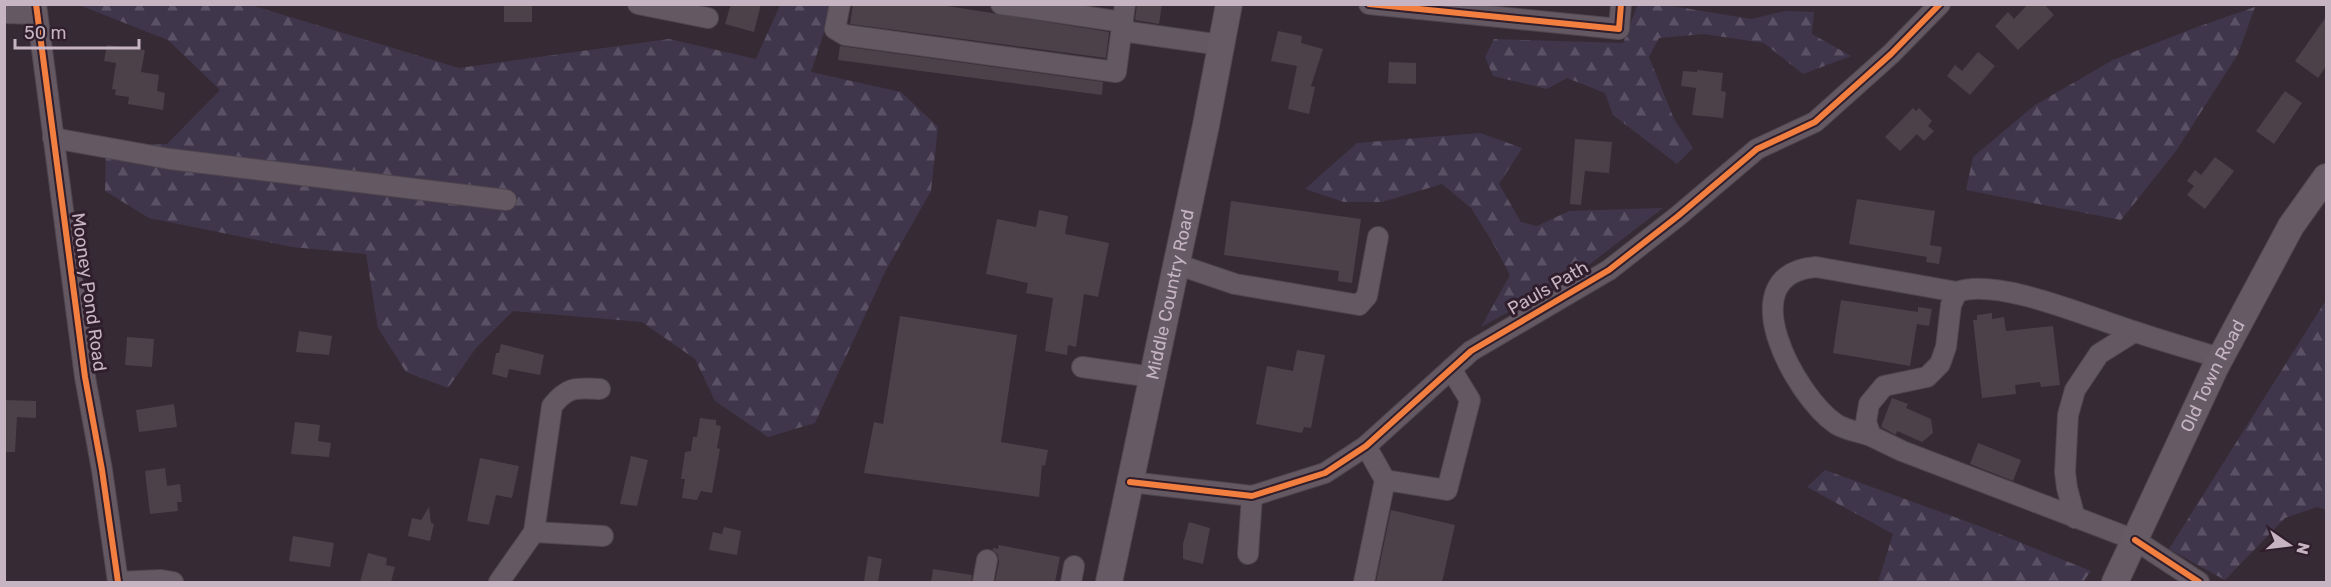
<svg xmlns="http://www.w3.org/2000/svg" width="2331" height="587" font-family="Rubik,sans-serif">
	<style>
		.forest { fill: url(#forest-firs) }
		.building { fill: #4c4149 }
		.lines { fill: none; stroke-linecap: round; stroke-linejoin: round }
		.minor-casing { stroke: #4f464e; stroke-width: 22 }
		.major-casing { stroke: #50454d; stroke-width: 28 }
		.minor { stroke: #645962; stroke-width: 20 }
		.major { stroke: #665b64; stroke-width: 26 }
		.cycleway-casing { stroke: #301e2c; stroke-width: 10 }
		.cycleway { stroke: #f27e40; stroke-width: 6 }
		.labels { text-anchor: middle; stroke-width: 6; stroke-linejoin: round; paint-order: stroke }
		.street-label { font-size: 18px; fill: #c7b4c2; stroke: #301e2c }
	</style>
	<defs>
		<pattern id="forest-firs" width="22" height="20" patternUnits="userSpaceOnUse" patternTransform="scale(1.5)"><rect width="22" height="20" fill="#40364c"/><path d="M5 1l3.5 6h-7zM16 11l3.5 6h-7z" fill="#5a5164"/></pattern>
	</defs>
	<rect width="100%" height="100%" fill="#362a34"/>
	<g class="forest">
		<polygon points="1638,4 1666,5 1751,19 1786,11 1814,12 1812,34 1851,56 1803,74 1764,43 1704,34 1659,38 1649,57 1674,119 1693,148 1677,164 1613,115 1605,93 1567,78 1547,89 1493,76 1485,57 1494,39 1623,43"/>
		<polygon points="79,5 251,5 459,68 669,39 756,59 780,5 833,5 811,72 901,92 938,127 931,191 886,270 815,423 768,437 715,401 695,359 642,322 513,311 476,348 448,388 406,372 378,328 366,254 292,247 149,218 105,191 106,147 167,144 220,90 168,40"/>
		<polygon points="2255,7 2238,54 2176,151 2121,220 1966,190 1973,157 2035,105 2113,60 2197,27"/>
		<polygon points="1480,133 1522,148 1499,184 1521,222 1537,226 1569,211 1663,208 1573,277 1481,327 1510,275 1493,243 1471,208 1442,184 1382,202 1344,202 1305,189 1357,143"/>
		<polygon points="2326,300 2326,510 2317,507 2285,518 2225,580 2169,549"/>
		<polygon points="1825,470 1982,527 2091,571 2083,582 1878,582 1893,534 1807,487"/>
	</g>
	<g class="building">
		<rect x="504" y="4" width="28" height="18"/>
		<polygon points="731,4 761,4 754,32 725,24"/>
		<polygon points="853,4 935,4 1109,32 1106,58 850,24"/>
		<polygon points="1137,4 1162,4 1159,24 1135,20"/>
		<polygon points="2028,4 2044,4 2054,15 2018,50 1995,26 2008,12 2014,19"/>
		<polygon points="2326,17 2326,66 2318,78 2295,61"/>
		<polygon points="1278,31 1302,36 1301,43 1323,49 1311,86 1315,87 1309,114 1288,109 1297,66 1271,61"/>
		<polygon points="107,45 145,50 141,72 159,75 157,91 165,93 163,110 128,104 129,97 115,95 116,90 112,89 116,63 104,61"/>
		<polygon points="840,46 1103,82 1102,95 838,60"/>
		<polygon points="1978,52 1995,66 1970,95 1947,76 1955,65 1962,71"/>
		<polygon points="1389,62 1416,63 1416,84 1388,83"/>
		<polygon points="1697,70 1723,73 1721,91 1726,92 1723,118 1692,115 1696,88 1681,86 1683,71 1697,72"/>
		<polygon points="2285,91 2302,103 2274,144 2256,131"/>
		<polygon points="1913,108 1916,111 1919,108 1932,121 1928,126 1934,131 1924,141 1917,134 1900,151 1885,137"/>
		<polygon points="1575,139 1612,142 1609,173 1585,171 1581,205 1570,204"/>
		<polygon points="2215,157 2234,171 2205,209 2187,195 2194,186 2187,181 2195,170 2201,175"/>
		<polygon points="1857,199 1935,211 1930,245 1942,247 1939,264 1926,262 1927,257 1849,244"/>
		<polygon points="1231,201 1361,219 1352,283 1338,281 1339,271 1224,255"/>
		<polygon points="1039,210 1068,216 1065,234 1109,243 1098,297 1084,294 1076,347 1068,345 1067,355 1045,351 1053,298 1026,293 1028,283 986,274 997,219 1036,227"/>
		<polygon points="1841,300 1918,312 1918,307 1932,309 1929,326 1917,324 1910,366 1833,353"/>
		<polygon points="1992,313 1992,319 2004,317 2006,331 2053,326 2060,385 2041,387 2040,382 2015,385 2016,394 1982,398 1973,320 1977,320 1977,315"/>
		<polygon points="900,316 1017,335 1001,442 1048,450 1045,466 1042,465 1039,497 864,473 874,422 883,424"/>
		<polygon points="299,331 332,336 329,355 296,352"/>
		<polygon points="127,337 154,339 152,367 125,365"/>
		<polygon points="501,344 544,355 540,375 509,369 507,378 492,374 496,353 499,353"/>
		<polygon points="1297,350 1325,355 1311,428 1304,427 1302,433 1256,424 1267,366 1293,371"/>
		<polygon points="1892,398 1908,404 1906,408 1931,419 1933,433 1922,442 1897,431 1896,435 1881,427"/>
		<polygon points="4,400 36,401 36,418 17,417 15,452 4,452"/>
		<polygon points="174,404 177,427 139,432 136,410"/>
		<polygon points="700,418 716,420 716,425 721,426 717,448 720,449 712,493 701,491 697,500 682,498 685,479 681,479 685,452 691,451 693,437 697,437"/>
		<polygon points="295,422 320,425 318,441 331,443 329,457 291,454"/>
		<polygon points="1978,443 2021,460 2013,481 1970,464"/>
		<polygon points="631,456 648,460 637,506 620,504"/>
		<polygon points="480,458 519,466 512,498 496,495 489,525 467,521"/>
		<polygon points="165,468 167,486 180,484 182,502 177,502 178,511 150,514 145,471"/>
		<polygon points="429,507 431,523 434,524 430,541 408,536 412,518 421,520"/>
		<polygon points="1391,510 1455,525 1442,582 1376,582"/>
		<polygon points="1189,522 1210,528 1203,564 1183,559 1183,544"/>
		<polygon points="724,527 741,531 737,555 709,550 713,532 722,534"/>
		<polygon points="293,536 334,543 330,567 289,561"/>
		<polygon points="999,545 1060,557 1055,582 995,582 999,562 998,555 993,550 993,548 998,549"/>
		<polygon points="368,553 387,558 386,565 395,567 391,582 360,582"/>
		<polygon points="868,556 882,559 878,582 864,581"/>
		<polygon points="933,569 972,575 971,582 931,582"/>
	</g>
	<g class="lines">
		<defs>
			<g id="minor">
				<polyline points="36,4 85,377 102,470 118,582"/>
				<polyline points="638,4 708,18"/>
				<polyline points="840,4 835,29 845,35 1116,72 1125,4"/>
				<polyline points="1001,4 1123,22"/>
				<polyline points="1369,4 1619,29 1621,4"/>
				<polyline points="4,13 36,14"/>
				<polyline points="1122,31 1221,45"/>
				<polyline points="53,138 170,159 506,200"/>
				<polyline points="1176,264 1235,284 1359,305 1367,296 1378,237"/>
				<polyline points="1082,367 1152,377"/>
				<path d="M 1871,436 C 1860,432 1845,430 1836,424 C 1795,396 1728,274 1816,267 L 1957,292"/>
				<polyline points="1385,480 1447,490 1470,400 1451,369"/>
				<polyline points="1130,482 1252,496 1325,473 1366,446 1471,351 1609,270 1678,216 1757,149 1815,122 1891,54 1940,4"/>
				<polyline points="2075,518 2067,488 2065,472 2068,415 2075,390 2099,354 2134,332"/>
				<polyline points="534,532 603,536"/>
				<polyline points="1248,554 1252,496"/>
				<polyline points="118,582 161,580 173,582"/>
				<path d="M 499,582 L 534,532 L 552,406 C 568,386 576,388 600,389"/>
				<polyline points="983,582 987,560"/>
				<polyline points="1071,582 1074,566"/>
				<polyline points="1364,582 1385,480 1366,446"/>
				<path d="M 2199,582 L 2135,540 L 1902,451 L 1871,436 L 1866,422 L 1869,404 L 1884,386 L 1927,377 L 1940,364 L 1946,347 L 1951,305 L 1957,292 C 1997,277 2091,318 2133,331 C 2162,341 2191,349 2220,358"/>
			</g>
			<g id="major">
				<path id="s1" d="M 1109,582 L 1206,125 L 1229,4"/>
				<path id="s2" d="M 2115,582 L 2215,368 L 2291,226 L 2326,177"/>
			</g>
		</defs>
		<use href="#minor" class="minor-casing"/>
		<use href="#major" class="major-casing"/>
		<use href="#minor" class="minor"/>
		<use href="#major" class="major"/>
		<defs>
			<g id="cycleway">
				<polyline points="36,4 85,377 102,470 118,582"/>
				<polyline points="1369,4 1619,29 1621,4"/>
				<polyline points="1130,482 1252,496 1325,473 1366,446 1471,351 1609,270 1678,216 1757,149 1815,122 1891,54 1940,4"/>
				<polyline points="2135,540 2199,582"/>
			</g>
		</defs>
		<use href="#cycleway" class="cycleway-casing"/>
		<use href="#cycleway" class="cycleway"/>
	</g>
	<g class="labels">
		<g class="street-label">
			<text transform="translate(1548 288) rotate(-30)" y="6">Pauls Path</text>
			<text transform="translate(89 292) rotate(82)" y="6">Mooney Pond Road</text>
			<text dy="6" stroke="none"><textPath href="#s1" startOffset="294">Middle Country Road</textPath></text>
			<text dy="6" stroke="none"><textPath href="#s2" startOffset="228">Old Town Road</textPath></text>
		</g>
	</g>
	<rect width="2331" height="587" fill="none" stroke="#c7b4c2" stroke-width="12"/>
	<g transform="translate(2289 545) rotate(104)" stroke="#301e2c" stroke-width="4.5" paint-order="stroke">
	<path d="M0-4.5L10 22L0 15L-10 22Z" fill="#c7b4c2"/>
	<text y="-9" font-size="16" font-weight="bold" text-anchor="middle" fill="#c7b4c2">N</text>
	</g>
	<path d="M15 39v9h124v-9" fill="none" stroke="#c7b4c2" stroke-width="3"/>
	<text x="24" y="39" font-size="18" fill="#c7b4c2" stroke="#301e2c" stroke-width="4.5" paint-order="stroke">50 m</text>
</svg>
